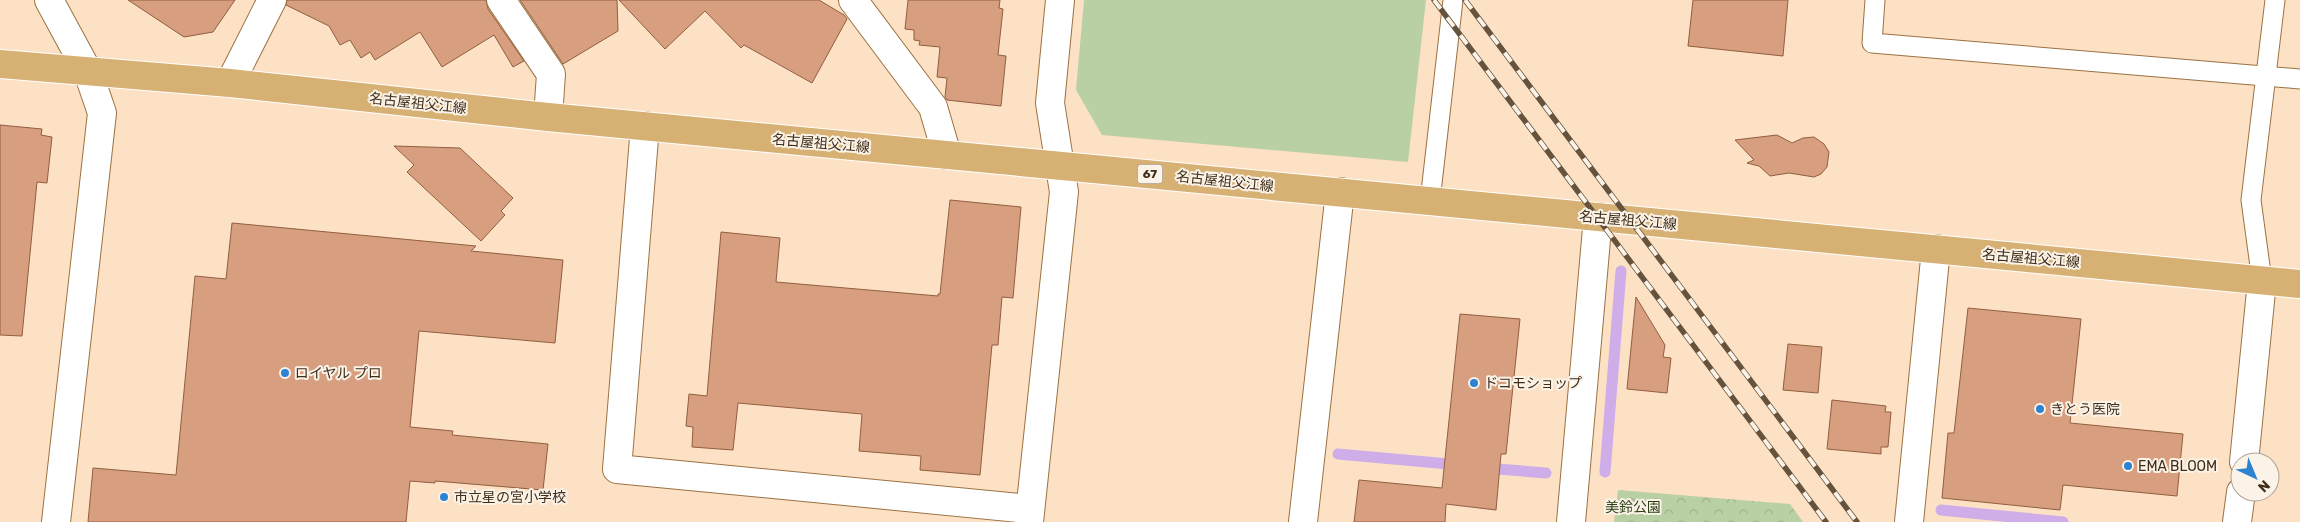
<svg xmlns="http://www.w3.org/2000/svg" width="2300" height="522" font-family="Rubik,'Noto Sans JP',sans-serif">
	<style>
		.park { fill: url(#park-crowns) }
		.garden { fill: #b9cfa4 }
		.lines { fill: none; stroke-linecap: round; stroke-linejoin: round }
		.stream { stroke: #ceade9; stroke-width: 11 }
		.building { fill: #d79e7f; stroke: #925e40 }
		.lane-casing { stroke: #9a7243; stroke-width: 21 }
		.street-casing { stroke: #9a7243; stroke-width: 30 }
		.secondary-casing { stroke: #9a7243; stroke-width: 30 }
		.primary-casing { stroke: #fff; stroke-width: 30 }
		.lane { stroke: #fff; stroke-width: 19 }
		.street { stroke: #fff; stroke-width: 28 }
		.secondary { stroke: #fff; stroke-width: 28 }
		.primary { stroke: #d7b074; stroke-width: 28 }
		.rail-casing { stroke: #66533d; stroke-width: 5.5 }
		.rail { stroke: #fbf2e8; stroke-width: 4; stroke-dasharray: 11; stroke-linecap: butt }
		.poi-dot { fill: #2c83d1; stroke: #fbf2e8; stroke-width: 2 }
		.labels { text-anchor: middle; stroke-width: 4; stroke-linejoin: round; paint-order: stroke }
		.shield { fill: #fbf2e8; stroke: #776857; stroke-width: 1 }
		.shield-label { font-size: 12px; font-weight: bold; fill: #3e2d19 }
		.street-label { font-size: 14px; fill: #3e2d19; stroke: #fbf2e8 }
		.poi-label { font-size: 14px; fill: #3e2d19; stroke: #fbf2e8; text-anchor: start }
		.park-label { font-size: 14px; fill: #2c4014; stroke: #fbf2e8 }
	</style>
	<defs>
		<pattern id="park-crowns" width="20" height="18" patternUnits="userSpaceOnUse" patternTransform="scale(1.25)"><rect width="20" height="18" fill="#b9cfa4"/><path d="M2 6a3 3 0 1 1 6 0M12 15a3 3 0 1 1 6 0" fill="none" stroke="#a0b28d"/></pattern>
	</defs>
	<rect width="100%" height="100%" fill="#fce1c4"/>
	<polygon class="park" points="1618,490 1790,504 1803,522 1614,522"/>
	<polygon class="garden" points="1084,0 1426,0 1408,162 1102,135 1076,90"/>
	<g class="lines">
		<g class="stream">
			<polyline points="1338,454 1460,465"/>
			<polyline points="1486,468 1546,473"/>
			<polyline points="1605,472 1621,271"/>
			<polyline points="1941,510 2063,522"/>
		</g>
	</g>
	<g class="building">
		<polygon points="128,0 235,0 213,32 184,37"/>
		<polygon points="287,0 486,0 488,9 524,61 513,67 494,35 442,67 420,32 375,60 370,52 361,58 350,40 340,45 329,26 286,5"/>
		<polygon points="520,0 617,0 618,31 563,64"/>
		<polygon points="619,0 819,0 844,15 847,19 812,83 744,45 741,48 705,11 665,49"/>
		<polygon points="908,0 1000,0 999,8 1003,9 998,55 1006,56 1001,106 947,100 945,97 947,78 937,77 940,47 919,45 920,41 914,40 914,30 905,29"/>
		<polygon points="1693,0 1788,0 1783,56 1688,46"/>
		<polygon points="0,125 42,129 41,135 52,137 47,183 37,182 22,336 0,335"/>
		<polygon points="1777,135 1792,143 1803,138 1814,137 1824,144 1829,152 1827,167 1821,174 1814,177 1789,173 1770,176 1759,166 1747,163 1754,160 1735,140"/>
		<polygon points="394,146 460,148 513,198 501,211 505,215 481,241 407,172 414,165"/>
		<polygon points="950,200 1021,207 1013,298 1002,297 998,345 992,345 980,475 920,470 921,456 859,451 862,414 738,403 733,450 692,447 693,427 686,426 689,394 707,396 721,232 780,238 776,282 938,296 938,294 940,294"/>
		<polygon points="232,223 476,246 471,251 563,260 555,343 419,331 410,427 453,431 452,435 548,444 543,490 435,481 435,483 410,481 406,522 88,522 93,468 176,475 195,276 226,279"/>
		<polygon points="1636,297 1665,345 1663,357 1671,358 1667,393 1627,389"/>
		<polygon points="1968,308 2081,319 2070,423 2183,434 2177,496 2063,485 2060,510 1942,498 1948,433 1954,433"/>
		<polygon points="1460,314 1520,319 1506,454 1501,454 1496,510 1446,504 1445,522 1354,522 1359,480 1442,488"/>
		<polygon points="1788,344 1822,347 1818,393 1783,390"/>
		<polygon points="1832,400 1886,406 1885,412 1891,412 1888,447 1881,447 1881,454 1827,449"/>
	</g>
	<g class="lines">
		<defs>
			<g id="lane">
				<polyline points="1875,0 1872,43 2300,79"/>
				<polyline points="1430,201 1453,0"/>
				<polyline points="2262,281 2251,200 2275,0"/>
			</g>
			<g id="street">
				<polyline points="49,0 88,72 102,113 56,522"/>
				<polyline points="501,0 551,74 548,117"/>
				<polyline points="853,0 933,107 947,155"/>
				<polyline points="230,83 272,0"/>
				<polyline points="645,126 617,469 1030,509"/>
				<polyline points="1029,522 1064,192 1050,103 1060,0"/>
				<polyline points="1303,522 1340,192"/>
				<polyline points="1571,522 1598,217"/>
				<polyline points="1909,522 1936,249"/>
			</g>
			<g id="secondary">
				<polyline points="2244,462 2262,281"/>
				<polyline points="2237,522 2241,492"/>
			</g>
			<polyline id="primary" points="0,64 230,83 548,117 2300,284"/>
		</defs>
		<use href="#lane" class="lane-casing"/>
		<use href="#street" class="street-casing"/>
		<use href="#secondary" class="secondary-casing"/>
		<use href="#primary" class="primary-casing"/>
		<use href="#lane" class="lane"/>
		<use href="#street" class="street"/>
		<use href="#secondary" class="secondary"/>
		<use href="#primary" class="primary"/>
		<defs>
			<g id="rail">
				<polyline points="1434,0 1826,522"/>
				<polyline points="1465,0 1857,522"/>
			</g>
		</defs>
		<use href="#rail" class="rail-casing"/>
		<use href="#rail" class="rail"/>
	</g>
	<g class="poi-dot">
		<circle cx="285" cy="373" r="5"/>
		<circle cx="1474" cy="383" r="5"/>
		<circle cx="2040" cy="409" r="5"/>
		<circle cx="2128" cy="466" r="5"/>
		<circle cx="444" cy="497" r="5"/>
	</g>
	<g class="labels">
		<rect class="shield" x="1137.5" y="164.5" width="25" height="19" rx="4"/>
		<g class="shield-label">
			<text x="1150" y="178">67</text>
		</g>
		<g class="street-label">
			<text transform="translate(418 103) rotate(6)" y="5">名古屋祖父江線</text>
			<text transform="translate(821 143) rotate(5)" y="5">名古屋祖父江線</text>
			<text transform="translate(1225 181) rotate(6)" y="5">名古屋祖父江線</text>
			<text transform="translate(1628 220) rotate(5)" y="5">名古屋祖父江線</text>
			<text transform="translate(2031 258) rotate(5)" y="5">名古屋祖父江線</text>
		</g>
		<g class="poi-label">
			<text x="295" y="378">ロイヤル プロ</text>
			<text x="1484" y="388">ドコモショップ</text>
			<text x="2050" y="414">きとう医院</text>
			<text x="2138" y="471">EMA BLOOM</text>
			<text x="454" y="502">市立星の宮小学校</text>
		</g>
		<g class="park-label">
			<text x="1633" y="512">美鈴公園</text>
		</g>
	</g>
	<g transform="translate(2255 477) rotate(136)"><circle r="24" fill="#fbf2e8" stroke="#afa395"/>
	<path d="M0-4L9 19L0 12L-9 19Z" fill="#2c83d1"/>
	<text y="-8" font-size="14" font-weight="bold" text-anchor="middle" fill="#3e2d19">N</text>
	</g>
</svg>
